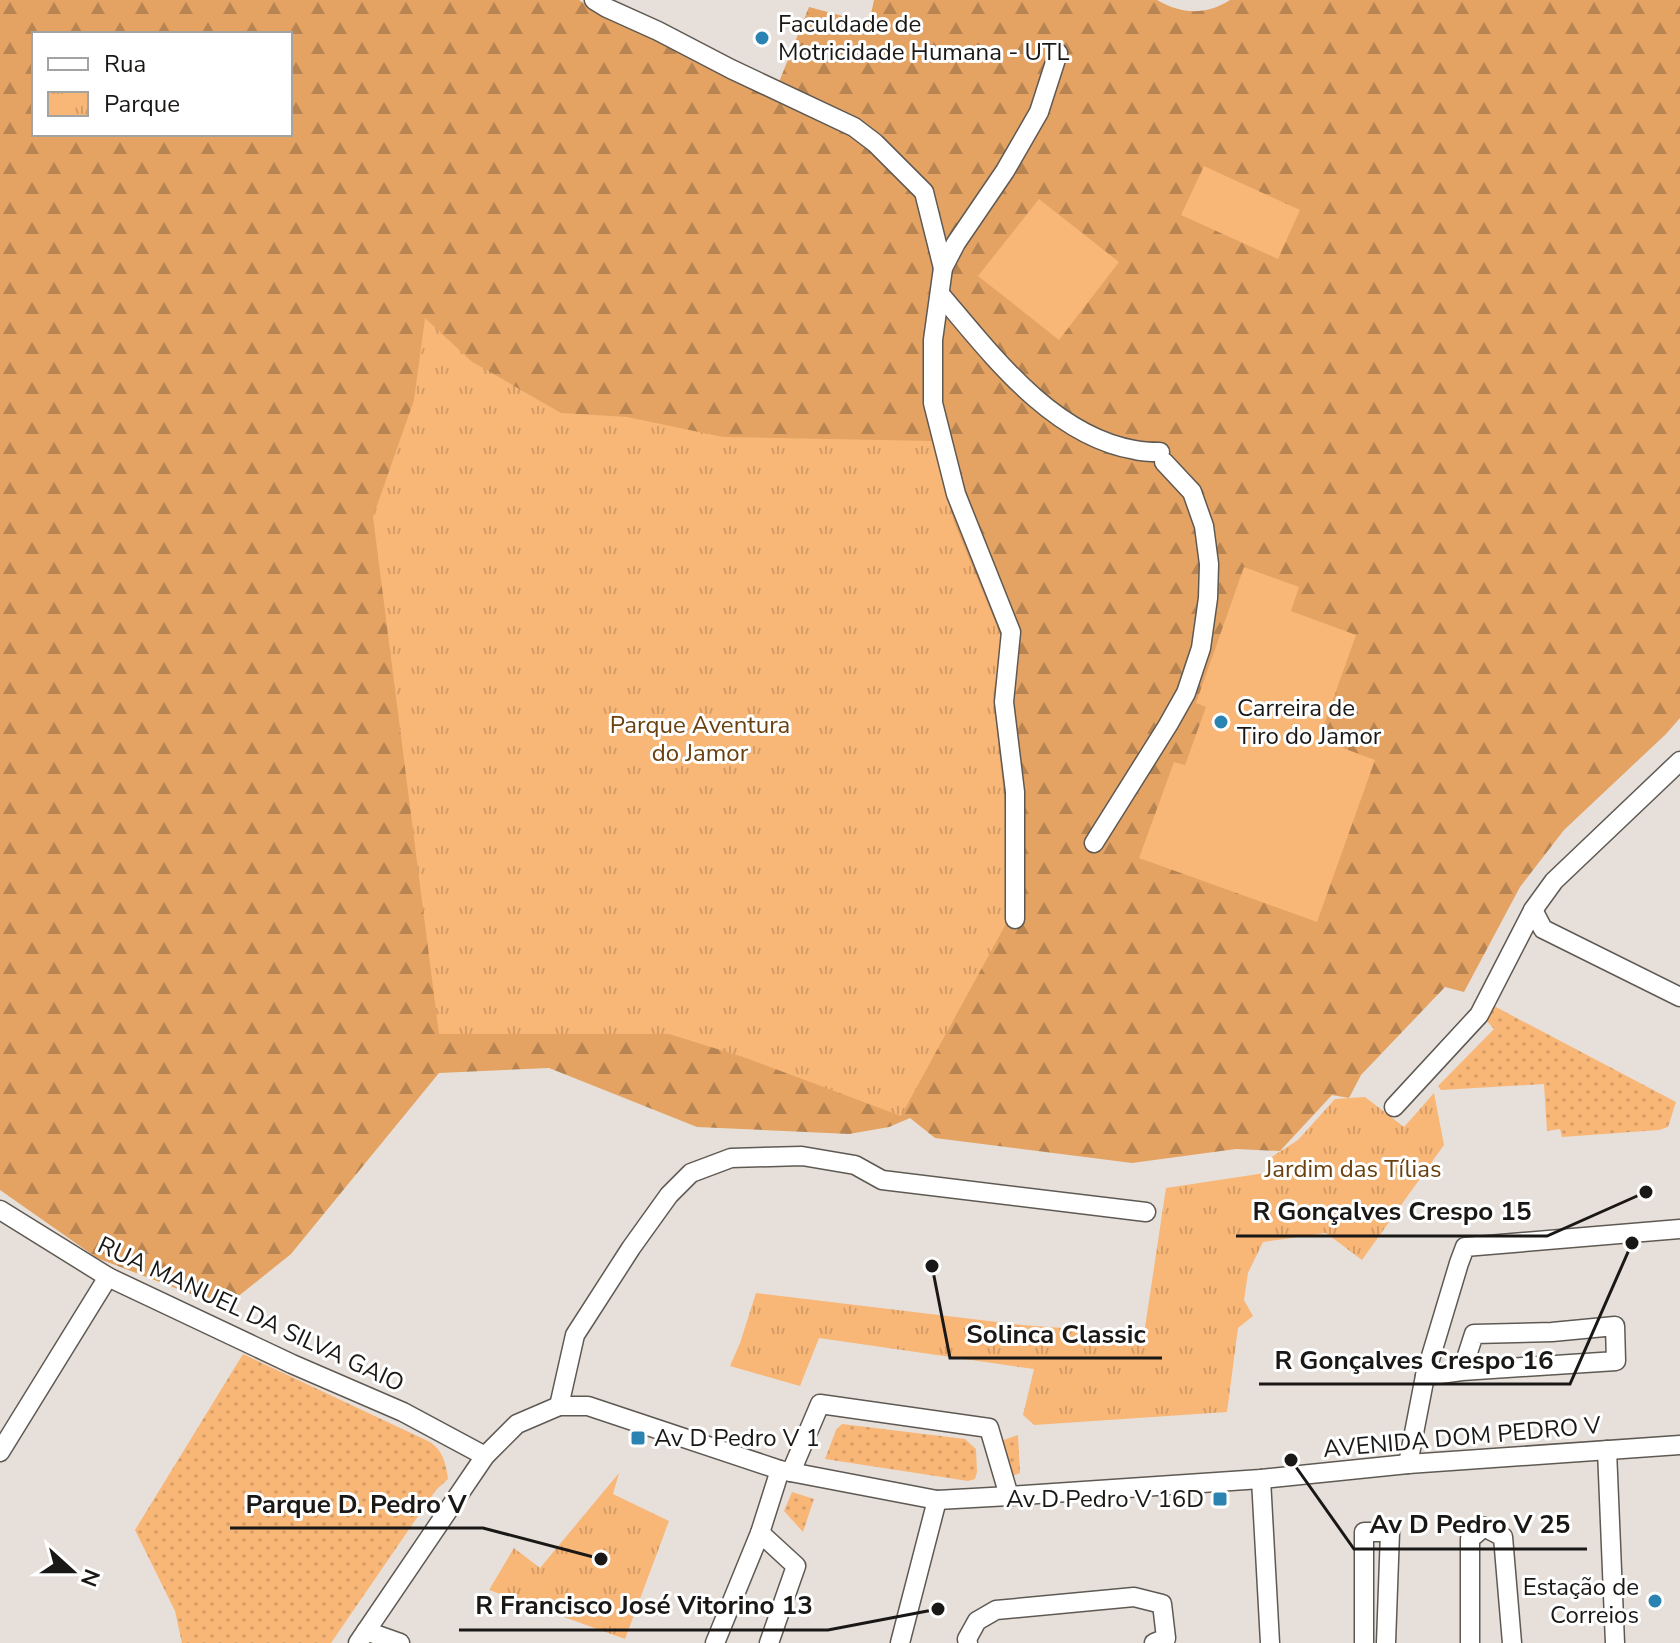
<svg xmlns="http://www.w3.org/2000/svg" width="1680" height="1643" font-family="'Nunito Sans',sans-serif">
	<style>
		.grass { fill: url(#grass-dots) }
		.forest { fill: url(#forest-firs); fill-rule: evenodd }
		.park { fill: url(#park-tufts) }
		.pitch { fill: #f8b677 }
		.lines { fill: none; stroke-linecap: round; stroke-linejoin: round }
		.minor-casing { stroke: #5f5953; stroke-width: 21 }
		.minor { stroke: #fff; stroke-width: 18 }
		.poi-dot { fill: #2b83b2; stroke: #fff; stroke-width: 3 }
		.labels { text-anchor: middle; stroke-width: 6; stroke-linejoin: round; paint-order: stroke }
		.poi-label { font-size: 24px; fill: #1a1816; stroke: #fff; text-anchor: start }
		.park-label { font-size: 24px; fill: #6b400f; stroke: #fff }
		.street-label { font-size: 24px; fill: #1a1816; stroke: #fff }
		.leader { fill: none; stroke: #1a1816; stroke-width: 3 }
		.callout-dot { fill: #1a1816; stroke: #fff; stroke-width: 3 }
		.callout-label { font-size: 26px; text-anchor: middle; font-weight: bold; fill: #1a1816; stroke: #fff; stroke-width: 6; stroke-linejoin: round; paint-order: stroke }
	</style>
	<defs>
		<pattern id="grass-dots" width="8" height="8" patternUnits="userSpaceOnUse" patternTransform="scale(2)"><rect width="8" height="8" fill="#f8b677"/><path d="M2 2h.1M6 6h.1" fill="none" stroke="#d49c66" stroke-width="1.8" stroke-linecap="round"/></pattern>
		<pattern id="forest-firs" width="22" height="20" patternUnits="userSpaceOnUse" patternTransform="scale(2)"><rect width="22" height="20" fill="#e4a363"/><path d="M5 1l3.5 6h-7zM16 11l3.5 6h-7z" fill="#b88451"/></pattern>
		<pattern id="park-tufts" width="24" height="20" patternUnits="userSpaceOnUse" patternTransform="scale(2)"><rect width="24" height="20" fill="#f8b677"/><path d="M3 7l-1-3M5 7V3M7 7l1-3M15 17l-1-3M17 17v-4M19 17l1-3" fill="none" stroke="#d49c66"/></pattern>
	</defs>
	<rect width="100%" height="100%" fill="#e7e0da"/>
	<g class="grass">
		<polygon points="1494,1006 1676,1102 1668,1127 1659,1130 1562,1137 1560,1129 1547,1131 1544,1084 1441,1090 1438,1086 1494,1029 1486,1020"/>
		<path d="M 243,1354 L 430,1442 C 443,1451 446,1463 448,1479 L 436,1490 L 331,1643 L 182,1643 L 175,1611 L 135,1530 Z"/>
		<polygon points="842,1424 965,1439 976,1449 977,1472 975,1479 968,1481 825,1459 836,1430"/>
		<polygon points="1018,1435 1020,1473 1010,1477 998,1442"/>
		<polygon points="792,1492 814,1499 803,1532 784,1511"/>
	</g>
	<path class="forest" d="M 0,0 L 579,0 L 606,17 L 775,92 L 809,7 L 869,23 L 874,0 L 1157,0 C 1181,14 1205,16 1230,0 L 1680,0 L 1680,718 L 1666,734 L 1564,830 L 1520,887 L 1464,992 L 1445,987 L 1361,1075 L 1349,1098 L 1332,1095 L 1280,1151 L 1236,1149 L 1132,1163 L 935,1138 L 910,1118 L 889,1127 L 849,1134 L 697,1127 L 549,1068 L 439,1073 L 291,1254 L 225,1307 L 97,1258 L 0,1190 ZM 34,34 L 290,34 L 290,134 L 34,134 Z"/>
	<g class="park">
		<polygon points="425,318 471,361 561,413 627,417 723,437 933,441 954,522 1003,641 993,694 1008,834 1007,922 901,1116 743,1057 669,1034 439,1034 373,517 414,400"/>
		<polygon points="1434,1093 1444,1145 1362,1260 1326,1233 1263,1242 1248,1273 1244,1300 1253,1316 1238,1328 1227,1412 1034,1425 1023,1415 1034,1369 819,1338 800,1386 730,1366 740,1343 756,1293 1022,1325 1144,1334 1166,1188 1265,1173 1267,1160 1298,1140 1335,1099 1365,1097 1404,1127"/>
		<polygon points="619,1473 613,1494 669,1521 625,1639 489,1590 514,1548 540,1568"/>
	</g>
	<g class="pitch">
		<polygon points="1204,166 1300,210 1278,259 1181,215"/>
		<polygon points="1039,199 1119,262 1059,340 978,276"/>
		<polygon points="1244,567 1299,587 1291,611 1356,635 1319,739 1375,760 1317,922 1139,858 1174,762 1185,765 1206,707 1196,703"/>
	</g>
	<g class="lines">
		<defs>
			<g id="minor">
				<polyline points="594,0 607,8 658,31 731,69 854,127 875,143 924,192 943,268"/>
				<path d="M 940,294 C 991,354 1052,436 1135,450 C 1143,452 1151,452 1160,452"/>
				<polyline points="1094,843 1168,725 1186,693 1201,648 1208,598 1209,564 1204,526 1192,492 1164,462"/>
				<polyline points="1533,910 1543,929 1680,997"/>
				<polyline points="1015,919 1015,792 1004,702 1011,632 956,494 933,403 933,340 943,268 956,243 1005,171 1039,112 1058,53"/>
				<polyline points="1394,1107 1479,1015 1533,910 1554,881 1680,761"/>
				<polyline points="0,1210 108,1277 292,1364 403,1412 485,1456"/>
				<polyline points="1425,1376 1462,1371 1616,1361 1615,1326 1552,1332 1474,1334 1462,1371"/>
				<polyline points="559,1406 575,1335 631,1248 669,1195 691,1173 731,1158 802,1156 855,1165 882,1180 1146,1212"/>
				<polyline points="1607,1450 1615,1643"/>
				<polyline points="0,1452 108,1277"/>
				<polyline points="1408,1464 1425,1376 1459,1263 1465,1247 1680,1229"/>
				<polyline points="791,1472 820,1404 989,1428 1009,1496"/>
				<polyline points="1261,1479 1270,1643"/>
				<polyline points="760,1533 796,1566 769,1643"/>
				<polyline points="366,1631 400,1643"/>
				<polyline points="358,1643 485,1456 517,1424 559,1406 588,1406 780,1470 937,1500 1009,1496 1261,1479 1408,1464 1680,1445"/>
				<polyline points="715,1643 760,1533 780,1470"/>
				<polyline points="900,1643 937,1500"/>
				<polyline points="968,1643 967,1639 977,1621 996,1610 1134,1597 1162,1604 1166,1638 1154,1643"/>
				<polyline points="1364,1643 1364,1532 1390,1532 1386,1643"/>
				<polyline points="1470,1643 1470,1539 1484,1527 1503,1537 1512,1643"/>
			</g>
		</defs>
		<use href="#minor" class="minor-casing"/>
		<use href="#minor" class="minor"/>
	</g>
	<g class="poi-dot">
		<circle cx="762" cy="38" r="8"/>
		<circle cx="1221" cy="722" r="8"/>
		<rect x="630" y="1430" width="16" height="16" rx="4"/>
		<rect x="1212" y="1491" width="16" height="16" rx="4"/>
		<circle cx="1655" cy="1601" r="8"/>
	</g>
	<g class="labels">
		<g class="poi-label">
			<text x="778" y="32">Faculdade de<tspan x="778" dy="28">Motricidade Humana - UTL</tspan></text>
			<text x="1237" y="716">Carreira de<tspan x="1237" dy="28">Tiro do Jamor</tspan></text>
			<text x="654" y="1446">Av D Pedro V 1</text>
			<text x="1204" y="1507" text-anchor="end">Av D Pedro V 16D</text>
			<text x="1639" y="1595" text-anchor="end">Estação de<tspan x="1639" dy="28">Correios</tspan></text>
		</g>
		<g class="park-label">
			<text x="700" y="733">Parque Aventura<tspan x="700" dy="28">do Jamor</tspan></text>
			<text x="1353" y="1177">Jardim das Tílias</text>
		</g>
		<g class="street-label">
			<text transform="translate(251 1314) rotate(25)" y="8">RUA MANUEL DA SILVA GAIO</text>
			<text transform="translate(1462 1437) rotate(-5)" y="8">AVENIDA DOM PEDRO V</text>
		</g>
	</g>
	<path class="leader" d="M1646 1192L1547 1236H1236M932 1266L950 1358H1162M1632 1243L1570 1384H1259M601 1559L483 1528H230M1291 1460L1354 1549H1587M938 1609L828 1630H459"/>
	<g class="callout-dot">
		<circle cx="1646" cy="1192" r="8"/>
		<circle cx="932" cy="1266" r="8"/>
		<circle cx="1632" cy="1243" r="8"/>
		<circle cx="601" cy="1559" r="8"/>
		<circle cx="1291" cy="1460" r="8"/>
		<circle cx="938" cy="1609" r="8"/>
	</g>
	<g class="callout-label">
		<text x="1392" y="1220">R Gonçalves Crespo 15</text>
		<text x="1056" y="1343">Solinca Classic</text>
		<text x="1414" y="1369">R Gonçalves Crespo 16</text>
		<text x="356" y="1513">Parque D. Pedro V</text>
		<text x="1470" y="1533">Av D Pedro V 25</text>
		<text x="644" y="1614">R Francisco José Vitorino 13</text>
	</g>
	<rect x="32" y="32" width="260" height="104" fill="#ffffff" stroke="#a3a3a2" stroke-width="2"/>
	<rect x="48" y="58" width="40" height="12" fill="#ffffff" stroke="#a3a3a2" stroke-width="2"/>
	<text x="104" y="72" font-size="24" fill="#1a1816">Rua</text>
	<rect x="48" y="92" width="40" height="24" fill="url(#park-tufts)" stroke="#a3a3a2" stroke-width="2"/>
	<text x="104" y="112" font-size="24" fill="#1a1816">Parque</text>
	<g transform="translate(72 1571) rotate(111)" stroke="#ffffff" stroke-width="6" paint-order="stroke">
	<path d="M0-6L14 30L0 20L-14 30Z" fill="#1a1816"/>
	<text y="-12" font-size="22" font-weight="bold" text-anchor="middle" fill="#1a1816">N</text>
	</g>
</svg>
